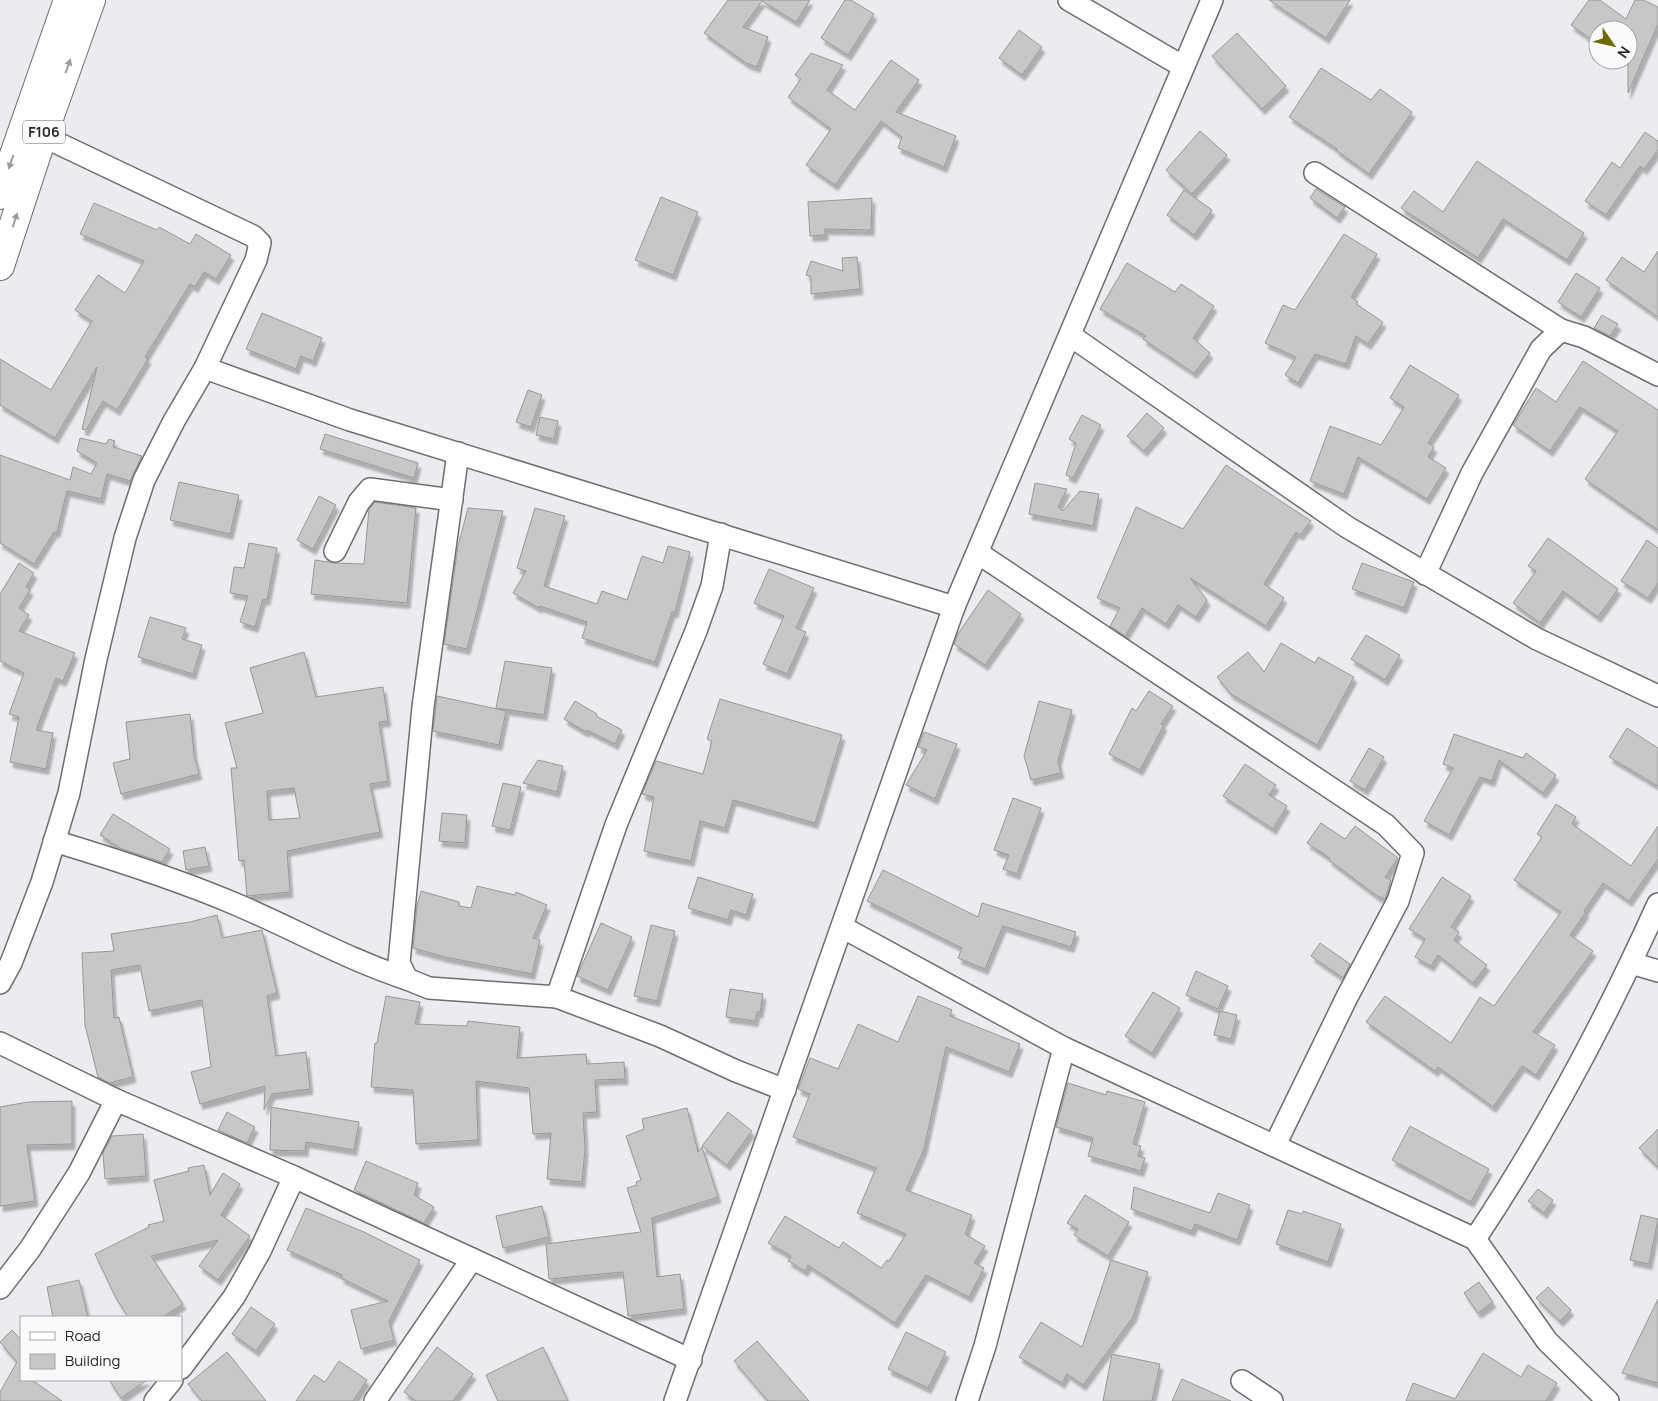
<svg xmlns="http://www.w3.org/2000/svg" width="1658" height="1401" font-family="Manrope,sans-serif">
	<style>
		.building { fill: #c9c6c8; stroke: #999698; fill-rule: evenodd; filter: url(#shadow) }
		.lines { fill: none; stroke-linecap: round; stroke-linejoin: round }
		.minor-casing { stroke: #6e6d70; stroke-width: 24 }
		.primary-casing { stroke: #6e6d70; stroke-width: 30 }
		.minor { stroke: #fff; stroke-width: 21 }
		.primary { stroke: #fff; stroke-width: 28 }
		.oneway { fill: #9d9d9e }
		.labels { text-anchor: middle; stroke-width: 5; stroke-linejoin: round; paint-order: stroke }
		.shield { fill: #faf9fc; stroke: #666567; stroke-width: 1 }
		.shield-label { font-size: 14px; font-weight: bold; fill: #262627 }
	</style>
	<defs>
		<filter id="shadow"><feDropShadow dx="3" dy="5.5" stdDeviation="1" flood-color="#0004"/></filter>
	</defs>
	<rect width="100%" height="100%" fill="#ecebef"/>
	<g class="building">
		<polygon points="728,0 810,0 796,22 762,1 743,27 768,37 757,67 746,63 704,33"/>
		<polygon points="845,0 851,0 874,14 848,55 821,38"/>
		<polygon points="1269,0 1350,0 1326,38"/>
		<polygon points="1589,0 1600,0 1626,19 1635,0 1643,0 1658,7 1658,24 1628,93 1628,30 1622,30 1608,23 1604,30 1598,30 1598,38 1595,42 1571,25"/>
		<polygon points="1019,30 1042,47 1022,75 999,58"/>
		<polygon points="1237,33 1286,86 1262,109 1212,56"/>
		<polygon points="811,53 843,65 827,90 855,110 891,60 919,80 896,112 956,136 944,167 898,148 902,137 881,121 835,185 806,165 831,129 788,97 801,79 795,75"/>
		<polygon points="1321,68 1371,100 1380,89 1412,112 1369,174 1336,150 1337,149 1289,117"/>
		<polygon points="1200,131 1227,155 1192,194 1166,170"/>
		<polygon points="1645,132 1658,141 1658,150 1644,169 1640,166 1606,215 1585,201 1612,162 1620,168"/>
		<polygon points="1477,161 1584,233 1567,260 1503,219 1478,258 1401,208 1414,191 1443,212"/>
		<polygon points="1316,189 1345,207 1337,218 1310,198"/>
		<polygon points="1184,190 1212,210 1194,235 1167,215"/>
		<polygon points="661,197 698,212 673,275 635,260"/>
		<polygon points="872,198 871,230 825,229 825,235 810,236 808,202"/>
		<polygon points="94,203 157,230 159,227 190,244 196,234 231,255 216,279 204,272 195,287 190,284 145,357 148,359 117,410 103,401 86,430 82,429 97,367 55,438 0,405 0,359 51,390 92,321 75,310 98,275 125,293 144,261 80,234"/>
		<polygon points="1344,234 1377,254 1351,297 1358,302 1356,304 1383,322 1368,344 1356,336 1346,364 1315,354 1298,383 1285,375 1296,357 1265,343 1283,305 1295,310"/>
		<polygon points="1658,251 1658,317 1606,280 1622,257 1644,272"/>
		<polygon points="857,257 860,289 811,294 811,277 806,275 811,261 843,271 842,258"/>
		<polygon points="1127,263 1175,292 1181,284 1214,306 1193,338 1210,353 1194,373 1143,339 1146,336 1100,309"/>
		<polygon points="1576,273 1600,288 1581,317 1558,302"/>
		<polygon points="262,313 322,338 313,361 301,356 296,369 246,349"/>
		<polygon points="1602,315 1618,324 1610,336 1594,328"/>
		<polygon points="1583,361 1658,410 1658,530 1585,479 1618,431 1580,407 1550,451 1513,425 1536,388 1556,402"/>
		<polygon points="1410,365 1459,395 1428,443 1434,447 1428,457 1446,468 1427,499 1358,457 1344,494 1310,481 1330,426 1381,445 1404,407 1390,398"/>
		<polygon points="528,390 542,395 531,427 516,422"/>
		<polygon points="1147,413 1164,428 1144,451 1127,436"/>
		<polygon points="1082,415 1101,425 1073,478 1066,475 1076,443 1069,439"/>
		<polygon points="540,417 558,421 554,439 536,435"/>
		<polygon points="325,434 418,463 414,478 320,449"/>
		<polygon points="80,438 106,444 109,439 115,441 113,447 142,456 141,458 130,481 107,474 101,499 67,491 57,532 54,532 34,564 0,543 0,455 70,480 73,467 91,474 97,463 77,451"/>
		<polygon points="1226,465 1311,521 1300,535 1296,532 1264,584 1284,598 1266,626 1190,578 1207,600 1196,617 1178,605 1166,624 1142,608 1125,636 1110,626 1120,608 1097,598 1136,507 1183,529"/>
		<polygon points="179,482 239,495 230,534 170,520"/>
		<polygon points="1035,483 1067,489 1058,507 1063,511 1080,491 1099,494 1093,526 1029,514"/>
		<polygon points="319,496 336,505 313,549 297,540"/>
		<polygon points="375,502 416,508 407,603 311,594 315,560 335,563 364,564 369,509"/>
		<polygon points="468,508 503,511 467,649 444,644 458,546"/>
		<polygon points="535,508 565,516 544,586 597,604 602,591 627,600 642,556 663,563 668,546 690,552 675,612 672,612 655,662 582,638 587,622 540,606 539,608 513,593 526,571 517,568"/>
		<polygon points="1548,538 1618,589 1598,617 1563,591 1540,623 1513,603 1536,571 1528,566"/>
		<polygon points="1647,540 1658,548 1658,583 1648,598 1621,581"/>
		<polygon points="249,543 277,548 267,600 263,599 255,627 240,622 248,596 230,593 234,567 244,568"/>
		<polygon points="19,563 34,573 26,587 30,590 19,608 29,615 19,631 75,653 63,681 56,678 36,730 53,733 46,769 10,762 19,717 9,714 24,673 0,661 0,594"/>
		<polygon points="1362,563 1414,582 1404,608 1352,589"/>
		<polygon points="769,569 814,588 796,628 806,632 787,674 763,664 784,616 754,603"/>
		<polygon points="988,590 1021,614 985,665 954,644 958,634"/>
		<polygon points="150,617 186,628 182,639 202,645 193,674 138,657"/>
		<polygon points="1366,635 1400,655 1385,680 1351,659"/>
		<polygon points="1281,643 1315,663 1318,657 1354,677 1317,745 1231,694 1217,677 1248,652 1264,672"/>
		<path d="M 304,652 L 316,697 L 383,687 L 388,721 L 379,722 L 388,781 L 370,784 L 380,832 L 287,851 L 290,892 L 247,896 L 244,860 L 239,861 L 231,768 L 237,768 L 225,723 L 263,713 L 250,668 ZM 294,788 L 300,818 L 269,820 L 267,791 Z"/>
		<polygon points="505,661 552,668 544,715 496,708"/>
		<polygon points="1149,691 1173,706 1161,724 1164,725 1140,770 1109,754 1132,708 1136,711"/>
		<polygon points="437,696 506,711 499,745 433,731"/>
		<polygon points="720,699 842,735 815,823 733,800 725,828 700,821 691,861 644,851 654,797 642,794 656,761 703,774 712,741 707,739"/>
		<polygon points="575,701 597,714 596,716 622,730 615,744 587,730 586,732 564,719"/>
		<polygon points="1039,701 1072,710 1058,761 1061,773 1031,780 1024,756"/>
		<polygon points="190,714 194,755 199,774 121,794 113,763 130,759 126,722"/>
		<polygon points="1627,728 1658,748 1658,786 1609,757"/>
		<polygon points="924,732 957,744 935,799 906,785 927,750 918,747"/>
		<polygon points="1454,734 1523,758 1526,753 1556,775 1543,793 1499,760 1492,781 1480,777 1449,835 1424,821 1453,768 1443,764"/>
		<polygon points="1369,748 1384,757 1365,790 1350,781"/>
		<polygon points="538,760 563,766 557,792 523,783"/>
		<polygon points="1245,764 1276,785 1269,795 1287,806 1273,829 1223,796"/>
		<polygon points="503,783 521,787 510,830 492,826"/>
		<polygon points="1013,798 1041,808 1017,874 1003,869 1009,855 994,850"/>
		<polygon points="1556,804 1576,817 1572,824 1631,866 1658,826 1658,859 1629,901 1603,883 1584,911 1586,912 1570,935 1593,951 1533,1032 1555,1045 1536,1075 1522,1066 1493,1107 1438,1067 1435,1071 1366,1022 1385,996 1451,1043 1480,997 1494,1006 1561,912 1514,880 1542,837 1537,834"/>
		<polygon points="442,813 467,815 465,843 439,841"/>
		<polygon points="113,814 170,849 162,862 122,849 100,835"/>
		<polygon points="1321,823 1345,839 1355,826 1398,858 1385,877 1391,880 1385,899 1377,896 1329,860 1330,858 1307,843"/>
		<polygon points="205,847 209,866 186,870 183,851"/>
		<polygon points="883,870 978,917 982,903 1076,932 1071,947 1003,926 985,969 958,958 962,948 867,901"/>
		<polygon points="698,877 753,894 746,915 731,910 728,920 688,908"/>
		<polygon points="1442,877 1471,896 1451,927 1459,932 1454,940 1487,965 1473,983 1438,955 1431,966 1415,957 1425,939 1409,929"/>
		<polygon points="477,886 515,895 516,892 547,905 533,938 540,940 532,974 445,957 413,948 417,906 421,891 459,902 459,906 471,908"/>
		<polygon points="217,915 222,938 262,930 277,993 267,996 276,1056 306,1052 310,1089 272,1094 264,1110 265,1086 200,1104 191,1072 211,1067 202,1000 149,1011 140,965 111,970 114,1018 119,1017 133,1077 109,1083 98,1077 85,1025 82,953 114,951 111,934 190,922"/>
		<polygon points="601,923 632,937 608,990 577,976"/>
		<polygon points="651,925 675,931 657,1001 634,996"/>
		<polygon points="1320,943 1350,964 1343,978 1311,956"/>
		<polygon points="1196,971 1228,986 1218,1009 1186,995"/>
		<polygon points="730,989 763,994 760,1012 757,1012 755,1021 726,1017"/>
		<polygon points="1153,992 1180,1008 1152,1053 1125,1036"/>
		<polygon points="386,996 420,1002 415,1024 467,1026 468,1021 520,1027 517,1058 586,1054 587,1064 624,1062 625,1079 595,1080 597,1112 583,1113 585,1149 582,1182 547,1179 551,1133 533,1134 529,1088 476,1081 478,1140 416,1144 413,1090 371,1087 375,1043 377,1043"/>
		<polygon points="918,996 952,1010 950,1016 1020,1044 1009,1072 946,1047 924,1149 906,1190 972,1215 965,1234 985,1246 974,1263 984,1268 969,1297 926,1275 895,1323 808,1265 805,1271 788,1261 791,1256 768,1243 785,1216 839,1248 843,1242 881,1268 887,1260 889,1261 906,1234 857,1213 876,1168 793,1137 810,1094 798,1089 810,1058 838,1069 858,1024 898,1042"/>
		<polygon points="1220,1011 1237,1015 1231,1039 1214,1035"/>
		<polygon points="1068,1083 1106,1095 1107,1091 1145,1102 1133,1144 1141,1146 1138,1156 1145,1158 1141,1171 1088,1156 1093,1138 1056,1127"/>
		<polygon points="72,1101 72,1144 27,1145 35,1201 0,1206 0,1107 28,1102"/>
		<polygon points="271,1107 359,1122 354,1150 306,1142 305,1151 270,1150"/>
		<polygon points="687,1108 698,1152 702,1147 718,1197 652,1218 657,1277 680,1274 684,1309 628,1316 623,1272 549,1279 546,1244 641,1232 627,1188 637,1185 636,1182 641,1180 626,1136 644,1129 642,1119"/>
		<polygon points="227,1112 255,1127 247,1143 218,1130"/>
		<polygon points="728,1112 752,1131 727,1165 702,1146"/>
		<polygon points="1410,1126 1489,1169 1471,1202 1392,1160"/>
		<polygon points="1658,1129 1658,1167 1639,1148"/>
		<polygon points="143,1134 146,1176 105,1179 103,1153 112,1136"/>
		<polygon points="366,1161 418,1183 414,1195 434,1207 424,1223 354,1190"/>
		<polygon points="204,1165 210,1195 223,1173 240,1184 221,1215 250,1236 218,1280 199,1266 218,1240 151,1256 183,1304 163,1317 128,1317 116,1298 95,1254 149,1227 148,1225 164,1221 154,1180 189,1171 188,1168"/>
		<polygon points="1134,1187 1210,1213 1218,1193 1250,1205 1237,1240 1195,1224 1192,1231 1131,1209"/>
		<polygon points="1538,1189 1553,1200 1544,1213 1528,1201"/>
		<polygon points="1085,1195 1129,1222 1108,1256 1074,1235 1078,1229 1067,1223"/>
		<polygon points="542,1206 549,1237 503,1248 496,1216"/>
		<polygon points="306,1208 364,1232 420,1260 389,1321 394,1340 361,1349 351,1310 388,1301 341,1278 342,1275 287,1250"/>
		<polygon points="1288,1210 1302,1214 1303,1211 1341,1224 1328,1262 1276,1244"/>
		<polygon points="1641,1215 1658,1219 1649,1264 1630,1260"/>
		<polygon points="1111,1260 1148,1272 1133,1317 1083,1385 1067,1374 1062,1383 1019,1357 1041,1322 1082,1347"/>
		<polygon points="79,1280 88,1317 53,1317 47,1287"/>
		<polygon points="1479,1282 1493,1302 1478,1313 1464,1293"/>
		<polygon points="1548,1287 1571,1310 1560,1321 1536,1298"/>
		<polygon points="1658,1299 1658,1383 1622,1373"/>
		<polygon points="251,1307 275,1324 256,1351 232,1334"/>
		<polygon points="12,1330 21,1340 21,1380 32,1380 62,1401 0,1401 0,1392 17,1362 0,1342"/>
		<polygon points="906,1332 946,1352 928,1388 888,1369"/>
		<polygon points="757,1341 809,1401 768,1401 734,1361"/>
		<polygon points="437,1347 473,1374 453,1401 416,1401 404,1392"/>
		<polygon points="543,1347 568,1401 498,1401 486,1375"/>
		<polygon points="227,1352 266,1401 202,1401 188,1384"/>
		<polygon points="1483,1353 1521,1377 1528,1365 1557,1383 1546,1401 1406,1401 1413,1383 1455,1399"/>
		<polygon points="1112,1354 1160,1364 1152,1401 1103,1401"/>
		<polygon points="339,1361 367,1380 353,1401 296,1401 314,1375 325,1382"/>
		<polygon points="1182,1379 1231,1401 1172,1401"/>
		<polygon points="109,1380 147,1380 121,1398"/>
	</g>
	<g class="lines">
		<defs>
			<g id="minor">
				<polyline points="1069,0 1182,66"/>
				<polyline points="1315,173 1561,330"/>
				<polyline points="1071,336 1347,527 1537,639 1658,696"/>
				<polyline points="205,368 350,420 954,607"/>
				<polyline points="458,453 423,707 399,963 407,979 429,988 557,997 616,825 696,631 712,586 721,534"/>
				<polyline points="335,551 359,502 370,489 452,500"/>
				<polyline points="978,553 1386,825 1413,853 1398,901 1347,997 1275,1145"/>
				<polyline points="1425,574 1472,473 1541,349 1561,330 1584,337 1658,375"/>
				<path d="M 54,841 C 117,860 180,880 240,906 C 296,930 349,960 407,979"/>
				<polyline points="842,927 1064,1048 1475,1239 1547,1341 1608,1401"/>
				<polyline points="1631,963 1658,971"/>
				<polyline points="0,983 11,963 42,882 69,793 96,659 125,538 144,480 174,421 205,368 256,260 260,243 253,236 30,130"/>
				<polyline points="557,997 660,1036 736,1071 785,1090"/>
				<polyline points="0,1043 116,1100 294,1177 691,1360"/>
				<path d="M 1475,1239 C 1545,1134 1606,1019 1658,904"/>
				<polyline points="0,1288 30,1249 79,1173 116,1100"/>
				<polyline points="181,1368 234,1297 260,1251 294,1177"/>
				<polyline points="1242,1381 1272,1401"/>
				<polyline points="155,1401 172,1380"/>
				<polyline points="375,1401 472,1259"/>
				<polyline points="675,1401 954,607 1212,0"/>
				<polyline points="967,1401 985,1346 1064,1048"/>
			</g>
			<g id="primary">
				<polyline points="0,195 68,0"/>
				<polyline points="0,266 43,135 91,0"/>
			</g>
		</defs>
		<use href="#minor" class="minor-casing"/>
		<use href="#primary" class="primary-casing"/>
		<use href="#minor" class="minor"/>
		<use href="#primary" class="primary"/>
	</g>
	<defs><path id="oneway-solid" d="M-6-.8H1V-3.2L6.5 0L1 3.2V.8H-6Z" transform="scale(1.25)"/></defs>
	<g class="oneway">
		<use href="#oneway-solid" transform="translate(68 66) rotate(-70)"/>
		<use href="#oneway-solid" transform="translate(11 162) rotate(109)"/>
		<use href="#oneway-solid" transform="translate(15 220) rotate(-72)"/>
	</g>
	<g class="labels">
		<rect class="shield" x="23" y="120.5" width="42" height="23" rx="4"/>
		<g class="shield-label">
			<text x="44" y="137">F106</text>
		</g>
	</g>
	<rect x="20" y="1316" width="162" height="65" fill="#faf9fc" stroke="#a5a5a7"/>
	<rect x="30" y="1332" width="25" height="8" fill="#ffffff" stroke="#a5a5a7"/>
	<text x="65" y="1341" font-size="15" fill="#262627">Road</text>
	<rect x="30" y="1354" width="25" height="15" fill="#c9c6c8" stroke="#a5a5a7"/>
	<text x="65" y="1366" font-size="15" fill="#262627">Building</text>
	<g transform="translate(1613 45) rotate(124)"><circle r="24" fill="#faf9fc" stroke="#a5a5a7"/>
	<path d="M0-4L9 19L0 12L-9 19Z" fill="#716902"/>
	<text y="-8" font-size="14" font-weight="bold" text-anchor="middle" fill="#262627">N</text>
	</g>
</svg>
